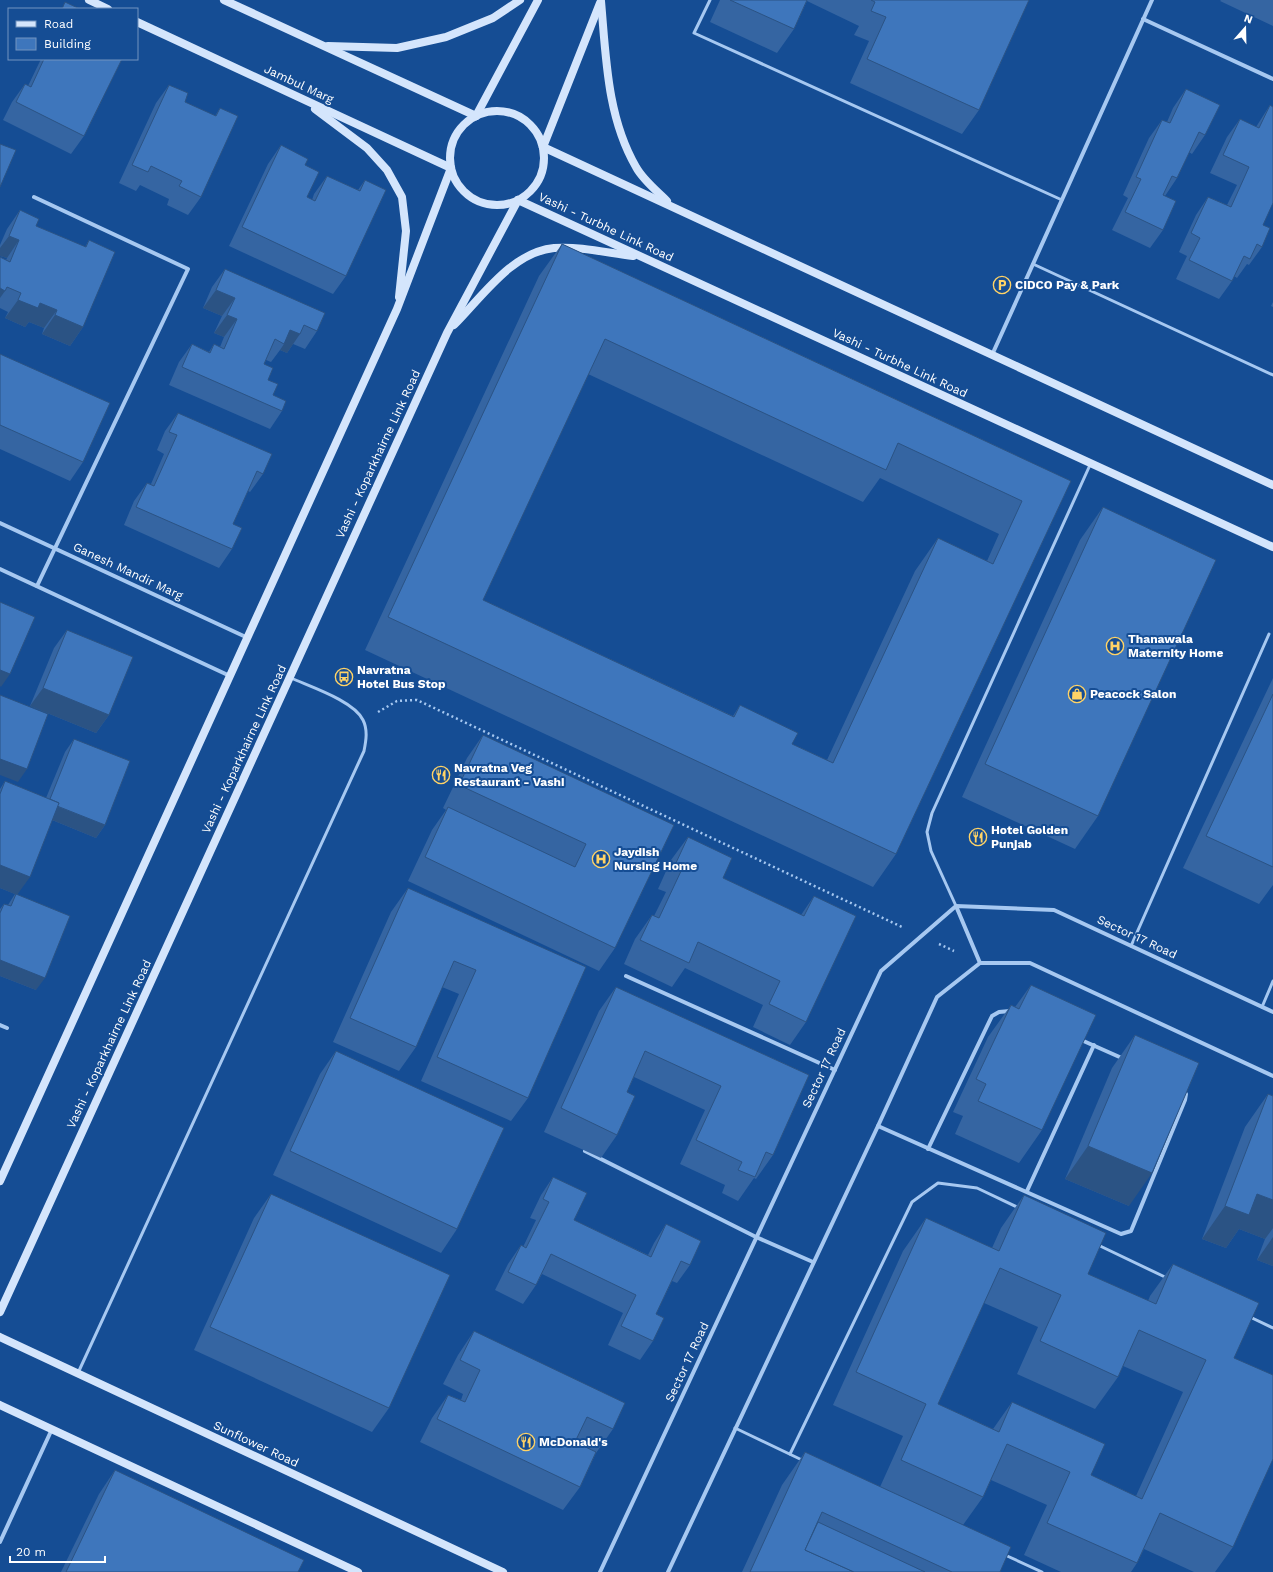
<svg xmlns="http://www.w3.org/2000/svg" width="1273" height="1572" font-family="'Work Sans',sans-serif">
	<style>
		.lines { fill: none; stroke-linecap: round; stroke-linejoin: round }
		.path { stroke: #a6c8f1; stroke-width: 2.5; stroke-dasharray: 2 3; stroke-linecap: butt }
		.lane { stroke: #a6c8f1; stroke-width: 3 }
		.street { stroke: #a6c8f1; stroke-width: 4 }
		.secondary { stroke: #d4e5fc; stroke-width: 8 }
		.wall { fill: #3565a2; fill-rule: evenodd }
		.shaded-wall { fill: #2b5384 }
		.building { fill: #3e76bc; stroke: #2b5384; fill-rule: evenodd }
		.labels { text-anchor: middle; stroke-width: 4; stroke-linejoin: round; paint-order: stroke }
		.street-label { font-size: 12px; fill: #fff; stroke: #154d94 }
		.poi-label { font-size: 12px; font-weight: bold; fill: #fff; stroke: #154d94; text-anchor: start }
	</style>
	<rect width="100%" height="100%" fill="#154d94"/>
	<g class="lines">
		<g class="path">
			<polyline points="378,712 397,701 417,700 902,927"/>
			<polyline points="939,944 954,951"/>
		</g>
		<g class="lane">
			<polyline points="710,0 694,33 1062,200"/>
			<polyline points="1033,264 1273,375"/>
			<polyline points="956,906 931,851 927,832 932,813 1090,465"/>
			<polyline points="1131,946 1269,634"/>
			<polyline points="1262,1007 1273,981"/>
			<polyline points="1098,1245 1167,1278"/>
			<polyline points="1250,1317 1273,1328"/>
			<path d="M 78,1373 L 364,751 C 366,741 368,730 363,720 C 354,701 311,687 291,678"/>
			<polyline points="735,1428 802,1460"/>
			<polyline points="790,1454 912,1202 938,1183 977,1188 1019,1208"/>
			<polyline points="1005,1555 1042,1572"/>
		</g>
		<g class="street">
			<polyline points="1143,19 1273,79"/>
			<polyline points="34,197 188,269 37,586"/>
			<polyline points="992,355 1152,0"/>
			<polyline points="0,523 248,638"/>
			<polyline points="0,569 230,676"/>
			<polyline points="956,906 980,963"/>
			<polyline points="626,976 835,1070"/>
			<polyline points="0,1025 7,1028"/>
			<polyline points="1079,1039 1124,1059"/>
			<polyline points="878,1126 1121,1234 1131,1231 1185,1100 1186,1094 1184,1091"/>
			<polyline points="928,1149 992,1016 999,1012 1010,1011"/>
			<polyline points="585,1151 756,1237 813,1262"/>
			<polyline points="1027,1191 1094,1045"/>
			<polyline points="0,1542 52,1429"/>
			<polyline points="600,1572 881,971 956,906 1054,910 1273,1012"/>
			<polyline points="668,1572 878,1126 937,997 980,963 1030,963 1273,1076"/>
		</g>
		<g class="secondary">
			<polyline points="89,0 108,9"/>
			<polyline points="224,0 476,116"/>
			<path d="M 601,1 C 606,57 607,117 636,167 C 643,180 657,191 667,201"/>
			<polyline points="137,22 451,168"/>
			<polyline points="328,46 397,48 446,37 493,18 520,0"/>
			<polyline points="315,109 367,148 387,170 402,197 406,231 399,297"/>
			<circle cx="497" cy="158" r="47"/>
			<polyline points="476,116 538,0"/>
			<polyline points="543,147 1273,485"/>
			<polyline points="543,147 600,3"/>
			<polyline points="518,200 1273,547"/>
			<path d="M 454,325 C 482,297 512,252 554,248 C 580,246 608,253 633,256"/>
			<polyline points="0,1181 397,309 451,168"/>
			<polyline points="0,1312 447,333 518,200"/>
			<polyline points="0,1337 503,1572"/>
			<polyline points="0,1405 358,1572"/>
		</g>
	</g>
	<g class="wall">
		<polygon points="720,0 1029,0 979,110 962,134 850,83 869,41 854,35 859,26 807,1 794,29 777,53 710,22"/>
		<polygon points="1221,0 1273,0 1273,26 1220,1"/>
		<polygon points="41,59 122,59 84,136 71,154 3,120 12,102 25,84 28,86"/>
		<polygon points="169,85 185,102 215,116 220,108 201,197 188,215 167,205 169,199 140,185 136,191 119,183 156,103"/>
		<polygon points="1186,89 1205,135 1192,154 1189,152 1177,178 1165,196 1163,230 1150,248 1112,230 1128,198 1123,195 1149,138 1162,120 1167,122 1173,108"/>
		<polygon points="1270,105 1262,247 1249,265 1247,264 1237,278 1234,276 1232,281 1219,299 1176,279 1187,256 1179,252 1196,215 1208,197 1227,205 1237,185 1210,173 1227,137 1240,119 1256,127"/>
		<polygon points="281,145 305,165 307,197 312,200 314,194 327,176 358,190 365,180 346,276 333,294 229,246 268,164"/>
		<polygon points="20,210 36,226 85,247 89,240 83,327 70,346 42,334 44,328 29,322 25,327 5,318 8,312 0,308 0,257 6,260 7,258 0,256 0,245 7,229"/>
		<path d="M 562,244 L 1071,481 L 896,854 L 873,887 L 365,650 L 539,276 ZM 588,374 L 863,502 L 880,478 L 999,534 L 987,561 L 938,538 L 915,571 L 827,760 L 792,744 L 740,705 L 733,716 L 483,600 Z"/>
		<polygon points="225,269 317,331 305,349 293,344 287,353 280,350 271,362 266,360 264,364 268,380 273,395 282,411 270,429 169,385 179,362 192,344 209,352 214,344 220,347 224,337 214,333 222,316 203,308 212,287"/>
		<polygon points="1273,302 1273,307 1271,306"/>
		<polygon points="0,354 83,462 70,481 0,449"/>
		<polygon points="178,413 263,474 250,492 248,491 233,524 232,549 219,568 124,525 134,501 147,483 151,484 164,454 157,450 165,431"/>
		<polygon points="1103,507 1098,816 1075,849 962,797 1080,540"/>
		<polygon points="67,630 109,715 96,733 30,706 54,648"/>
		<polygon points="1273,678 1273,885 1259,904 1183,868"/>
		<polygon points="483,735 674,825 615,948 599,971 408,881 432,830 446,810 443,808 467,758"/>
		<polygon points="74,739 105,825 96,838 52,820 17,895 36,990 0,976 0,909 4,904 8,905 15,894 0,888 0,789 5,781 46,798 65,752"/>
		<polygon points="688,837 723,878 801,915 814,896 806,1022 790,1045 753,1027 763,1005 685,968 672,987 624,964 635,939 652,915 654,916 666,892 658,889 671,860"/>
		<polygon points="408,888 586,967 528,1098 511,1121 421,1081 459,994 442,987 416,1047 399,1071 333,1042 391,912"/>
		<polygon points="1031,985 1042,1130 1019,1163 955,1134 963,1116 953,1112 988,1037 1011,1005 1015,1007"/>
		<polygon points="616,987 809,1075 773,1155 756,1179 754,1178 738,1201 722,1193 725,1185 680,1164 705,1110 634,1077 627,1092 617,1135 601,1158 544,1132 599,1011"/>
		<polygon points="1135,1035 1129,1206 1065,1179 1112,1068"/>
		<polygon points="336,1051 457,1229 441,1253 273,1175 320,1074"/>
		<polygon points="1268,1094 1273,1096 1273,1266 1257,1260 1265,1239 1239,1229 1226,1248 1202,1239 1245,1127"/>
		<polygon points="553,1177 574,1220 648,1255 654,1243 666,1224 690,1265 677,1283 672,1281 656,1314 653,1341 640,1360 608,1345 623,1313 542,1274 536,1285 523,1304 495,1290 508,1264 521,1245 523,1247 536,1220 530,1218 541,1195"/>
		<polygon points="271,1194 389,1408 372,1432 194,1350 254,1218"/>
		<path d="M 1024,1195 L 1088,1274 L 1148,1301 L 1150,1296 L 1173,1264 L 1234,1358 L 1233,1547 L 1215,1572 L 1194,1572 L 1144,1549 L 1137,1563 L 1131,1572 L 1061,1572 L 1024,1555 L 1047,1505 L 991,1480 L 983,1497 L 963,1525 L 1000,1572 L 742,1572 L 782,1485 L 805,1452 L 880,1487 L 903,1436 L 833,1405 L 903,1251 L 926,1218 L 992,1248 L 1001,1228 ZM 984,1303 L 1038,1327 L 1017,1374 L 1095,1409 L 1118,1377 L 1123,1366 L 1183,1392 L 1136,1496 L 1091,1475 L 1012,1402 L 993,1429 L 938,1404 Z"/>
		<polygon points="474,1331 613,1429 596,1453 580,1487 563,1510 420,1442 432,1418 448,1395 461,1400 463,1394 443,1384 458,1355"/>
		<polygon points="115,1470 298,1572 61,1572 99,1494"/>
	</g>
	<g class="shaded-wall">
		<polygon points="9,236 19,240 7,258 0,256 0,248"/>
		<polygon points="0,288 5,291 0,298"/>
		<polygon points="216,290 235,298 222,316 203,308"/>
		<polygon points="18,300 40,303 57,310 44,328 29,322 25,327 5,318"/>
		<polygon points="55,315 83,327 70,346 42,334"/>
		<polygon points="227,315 237,319 224,337 214,333"/>
		<polygon points="290,330 300,334 287,353 280,350 284,344"/>
		<polygon points="0,670 10,674 1,687 0,686"/>
		<polygon points="43,688 109,715 96,733 30,706"/>
		<polygon points="0,759 27,769 18,782 0,775"/>
		<polygon points="48,803 105,825 96,838 40,815"/>
		<polygon points="0,865 30,877 17,895 0,888"/>
		<polygon points="0,960 45,978 36,990 0,976"/>
		<polygon points="1088,1146 1152,1173 1129,1206 1065,1179"/>
		<polygon points="1257,1194 1273,1200 1273,1228 1265,1239 1239,1229 1226,1248 1202,1239 1225,1206"/>
		<polygon points="1273,1237 1273,1266 1257,1260"/>
	</g>
	<g class="building">
		<polygon points="730,0 807,0 794,29"/>
		<polygon points="871,0 1029,0 979,110 867,59 886,17 871,11 875,2"/>
		<polygon points="65,2 80,9 62,9"/>
		<polygon points="44,59 122,59 84,136 16,102 25,84 31,87"/>
		<polygon points="169,85 188,93 185,102 216,116 220,108 238,116 201,197 179,186 182,181 151,166 148,172 132,165"/>
		<polygon points="1186,89 1220,105 1205,135 1199,132 1177,178 1172,176 1163,195 1176,201 1163,230 1125,212 1141,179 1136,177 1162,120 1170,123"/>
		<polygon points="1270,105 1273,107 1273,203 1263,225 1270,228 1262,247 1257,244 1250,259 1244,256 1232,281 1189,260 1200,238 1191,233 1208,197 1231,207 1249,167 1223,155 1240,119 1259,128"/>
		<polygon points="0,144 16,150 0,187"/>
		<polygon points="281,145 308,159 305,165 319,172 307,197 315,201 327,176 360,191 365,180 386,190 346,276 242,227"/>
		<polygon points="20,210 39,219 36,226 86,247 89,240 115,252 83,327 55,315 57,310 40,303 38,308 18,300 21,293 7,287 5,291 0,288 0,257 10,262 19,240 9,236"/>
		<path d="M 562,244 L 1071,481 L 896,854 L 388,617 ZM 605,339 L 886,470 L 898,443 L 1022,501 L 993,564 L 938,538 L 833,763 L 792,744 L 798,733 L 740,705 L 734,717 L 483,600 Z"/>
		<polygon points="225,269 325,313 317,331 304,325 300,334 290,330 284,344 275,339 264,364 273,368 268,380 278,384 273,395 286,401 282,411 182,367 192,344 210,353 214,344 224,349 237,319 227,315 235,298 216,290"/>
		<polygon points="0,354 110,403 83,462 0,425"/>
		<polygon points="178,413 272,454 263,474 257,471 233,524 242,528 232,549 136,507 147,483 154,486 177,435 169,432"/>
		<polygon points="1103,507 1216,560 1098,816 985,764"/>
		<polygon points="0,602 35,617 10,674 0,670"/>
		<polygon points="67,630 133,657 109,715 43,688"/>
		<polygon points="1273,694 1273,867 1206,836"/>
		<polygon points="0,695 48,714 27,769 0,759"/>
		<polygon points="483,735 674,825 615,948 425,857 448,807 575,867 586,844 459,785"/>
		<polygon points="74,739 130,761 105,825 57,806 59,803 50,799"/>
		<polygon points="5,781 59,803 30,877 0,865 0,794"/>
		<polygon points="688,837 732,858 723,878 804,916 814,896 856,916 806,1022 769,1004 780,981 698,942 689,963 640,940 652,915 659,918 682,869 675,865"/>
		<polygon points="408,888 586,967 528,1098 437,1057 476,970 454,961 416,1047 350,1018"/>
		<polygon points="16,894 70,916 45,978 0,960 0,913 4,904 11,906"/>
		<polygon points="1031,985 1096,1015 1042,1130 978,1101 986,1084 976,1079 1011,1005 1019,1009"/>
		<polygon points="616,987 809,1075 773,1155 766,1152 755,1177 738,1170 742,1162 696,1140 721,1086 645,1051 627,1092 635,1096 617,1135 561,1108"/>
		<polygon points="1135,1035 1199,1063 1152,1173 1088,1146"/>
		<polygon points="336,1051 504,1128 457,1229 290,1151"/>
		<polygon points="1268,1094 1273,1096 1273,1200 1257,1194 1249,1215 1225,1206"/>
		<polygon points="553,1177 587,1193 574,1220 651,1257 666,1224 701,1241 690,1265 681,1261 656,1314 664,1318 653,1341 621,1326 636,1295 551,1254 536,1285 508,1272 521,1245 526,1248 549,1202 543,1199"/>
		<polygon points="271,1194 450,1275 389,1408 210,1327"/>
		<path d="M 1024,1195 L 1106,1233 L 1088,1274 L 1156,1304 L 1173,1264 L 1259,1303 L 1234,1358 L 1273,1375 L 1273,1459 L 1233,1547 L 1160,1513 L 1137,1563 L 1047,1523 L 1070,1472 L 1007,1444 L 983,1497 L 901,1460 L 926,1404 L 856,1372 L 926,1218 L 999,1251 ZM 1000,1268 L 1061,1295 L 1040,1341 L 1118,1377 L 1139,1330 L 1206,1360 L 1142,1499 L 1091,1475 L 1105,1444 L 1012,1402 L 999,1432 L 938,1404 Z"/>
		<polygon points="474,1331 625,1403 613,1429 587,1417 575,1442 596,1452 580,1487 437,1419 448,1395 465,1402 480,1370 460,1360"/>
		<polygon points="805,1452 1011,1547 1000,1572 952,1572 822,1512 805,1550 854,1572 750,1572"/>
		<polygon points="115,1470 304,1560 298,1572 66,1572"/>
		<polygon points="818,1522 925,1572 854,1572 805,1550"/>
	</g>
	<defs>
		<symbol id="parking-ring" viewBox="-11 -11 22 22"><circle r="9.5" fill="#154d94" stroke="#ffd366" stroke-width="1.5"/><path d="M-3.5-5.5H1a3.5 3.5 0 0 1 0 7H-1V5.5H-3.5ZM-1-3.4V-.6H.8a1.4 1.4 0 0 0 0-2.8Z" fill="#ffd366"/></symbol>
		<symbol id="hospital-ring" viewBox="-11 -11 22 22"><circle r="9.5" fill="#154d94" stroke="#ffd366" stroke-width="1.5"/><path d="M-5-5h3v3.5h4V-5h3V5h-3V1.5h-4V5h-3Z" fill="#ffd366"/></symbol>
		<symbol id="bus-ring" viewBox="-11 -11 22 22"><circle r="9.5" fill="#154d94" stroke="#ffd366" stroke-width="1.5"/><path d="M-5-6H5V4H4V6H2V4H-2V6H-4V4H-5ZM-3.5-4V0h7V-4ZM-3.5 1.2v1.5H-2V1.2ZM2 1.2v1.5H3.5V1.2Z" fill="#ffd366"/></symbol>
		<symbol id="shop-ring" viewBox="-11 -11 22 22"><circle r="9.5" fill="#154d94" stroke="#ffd366" stroke-width="1.5"/><path d="M-5-2.5h2.3a2.7 3.5 0 0 1 5.4 0H5L5.5 6h-11ZM-1.5-2.5h3a1.5 2.3 0 0 0-3 0Z" fill="#ffd366"/></symbol>
		<symbol id="restaurant-ring" viewBox="-11 -11 22 22"><circle r="9.5" fill="#154d94" stroke="#ffd366" stroke-width="1.5"/><path d="M-5-6h1v4h1v-4h1v4h1v-4h1v5L-1.5 .5V6h-2V.5L-5-1ZM5-6V6H3V1.5H1.5Q1.5-4 5-6Z" fill="#ffd366"/></symbol>
	</defs>
	<g fill-rule="evenodd">
		<use href="#parking-ring" x="992" y="275" width="20" height="20"/>
		<use href="#hospital-ring" x="1105" y="636" width="20" height="20"/>
		<use href="#bus-ring" x="334" y="667" width="20" height="20"/>
		<use href="#shop-ring" x="1067" y="684" width="20" height="20"/>
		<use href="#restaurant-ring" x="431" y="765" width="20" height="20"/>
		<use href="#restaurant-ring" x="968" y="827" width="20" height="20"/>
		<use href="#hospital-ring" x="591" y="849" width="20" height="20"/>
		<use href="#restaurant-ring" x="516" y="1432" width="20" height="20"/>
	</g>
	<g class="labels">
		<g class="street-label">
			<text transform="translate(299 84) rotate(25)" y="4">Jambul Marg</text>
			<text transform="translate(606 227) rotate(25)" y="4">Vashi - Turbhe Link Road</text>
			<text transform="translate(900 363) rotate(25)" y="4">Vashi - Turbhe Link Road</text>
			<text transform="translate(378 454) rotate(-65)" y="4">Vashi - Koparkhairne Link Road</text>
			<text transform="translate(128 571) rotate(25)" y="4">Ganesh Mandir Marg</text>
			<text transform="translate(244 749) rotate(-65)" y="4">Vashi - Koparkhairne Link Road</text>
			<text transform="translate(1137 937) rotate(25)" y="4">Sector 17 Road</text>
			<text transform="translate(109 1044) rotate(-65)" y="4">Vashi - Koparkhairne Link Road</text>
			<text transform="translate(824 1068) rotate(-65)" y="4">Sector 17 Road</text>
			<text transform="translate(687 1362) rotate(-65)" y="4">Sector 17 Road</text>
			<text transform="translate(256 1444) rotate(25)" y="4">Sunflower Road</text>
		</g>
		<g class="poi-label">
			<text x="1015" y="289">CIDCO Pay &amp; Park</text>
			<text x="1128" y="643">Thanawala<tspan x="1128" dy="14">Maternity Home</tspan></text>
			<text x="357" y="674">Navratna<tspan x="357" dy="14">Hotel Bus Stop</tspan></text>
			<text x="1090" y="698">Peacock Salon</text>
			<text x="454" y="772">Navratna Veg<tspan x="454" dy="14">Restaurant - Vashi</tspan></text>
			<text x="991" y="834">Hotel Golden<tspan x="991" dy="14">Punjab</tspan></text>
			<text x="614" y="856">Jaydish<tspan x="614" dy="14">Nursing Home</tspan></text>
			<text x="539" y="1446">McDonald's</text>
		</g>
	</g>
	<rect x="8" y="8" width="130" height="52" fill="#154d94" stroke="#7394bf"/>
	<rect x="16" y="21" width="20" height="6" fill="#d4e5fc" stroke="#7394bf"/>
	<text x="44" y="28" font-size="12" fill="#ffffff">Road</text>
	<rect x="16" y="38" width="20" height="12" fill="#3e76bc" stroke="#7394bf"/>
	<text x="44" y="48" font-size="12" fill="#ffffff">Building</text>
	<g transform="translate(1245 28) rotate(20)" stroke="#154d94" stroke-width="3" paint-order="stroke">
	<path d="M0-3L7 15L0 10L-7 15Z" fill="#ffffff"/>
	<text y="-6" font-size="11" font-weight="bold" text-anchor="middle" fill="#ffffff">N</text>
	</g>
	<path d="M10 1556v6h95v-6" fill="none" stroke="#ffffff" stroke-width="2"/>
	<text x="16" y="1556" font-size="12" fill="#ffffff" stroke="#154d94" stroke-width="3" paint-order="stroke">20 m</text>
</svg>
